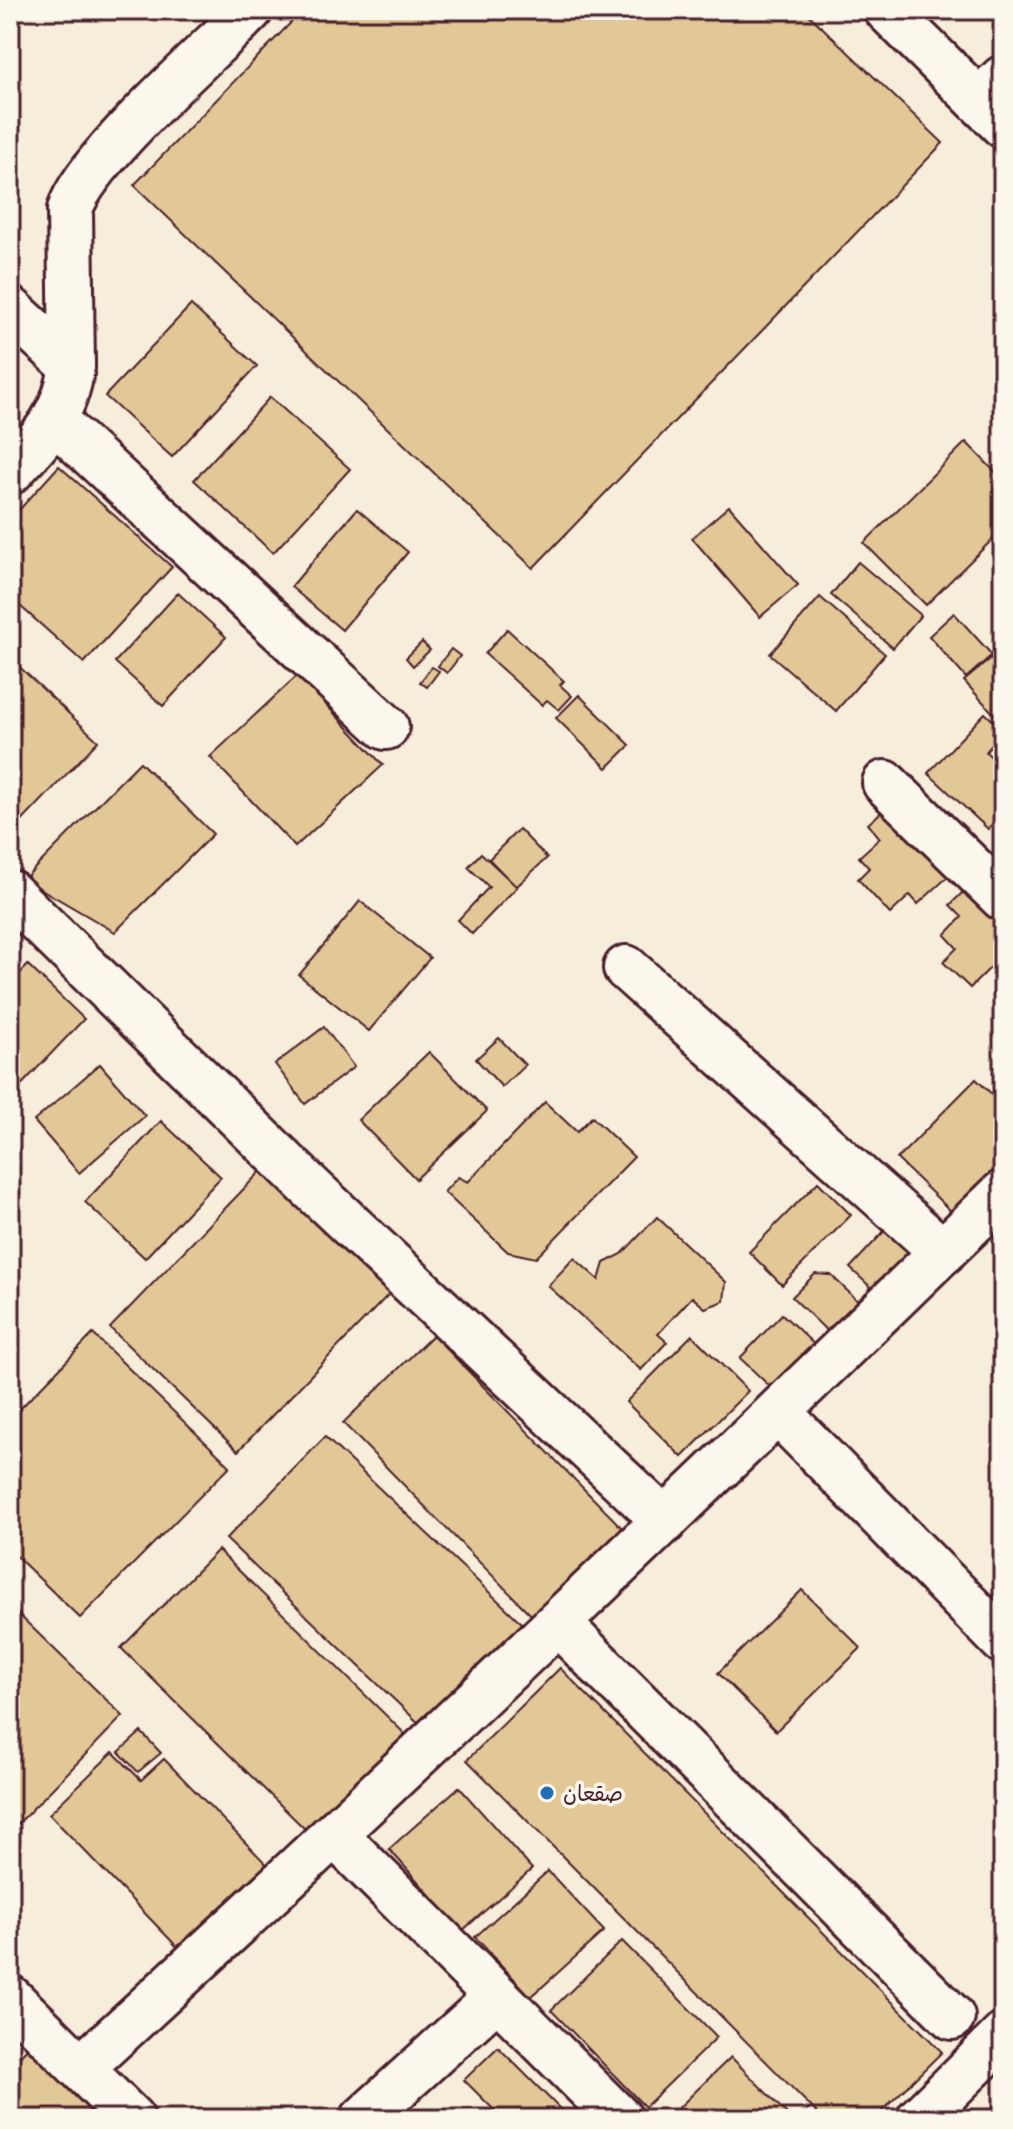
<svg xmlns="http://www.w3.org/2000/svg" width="1013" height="2129" font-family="'Playpen Sans','Playpen Sans Arabic',sans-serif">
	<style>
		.building { fill: #e2c897; stroke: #4a1f2b; stroke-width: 2 }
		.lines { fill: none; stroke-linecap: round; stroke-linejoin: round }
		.minor-casing { stroke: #4a1f2b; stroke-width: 50 }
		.major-casing { stroke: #4a1f2b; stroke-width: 50 }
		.minor { stroke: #fbf7ec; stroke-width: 44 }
		.major { stroke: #fbf7ec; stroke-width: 44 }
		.poi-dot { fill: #1f6fb2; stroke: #fbf7ec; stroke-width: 3 }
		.labels { text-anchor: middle; stroke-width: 7; stroke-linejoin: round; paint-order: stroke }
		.poi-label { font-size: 22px; fill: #4a1f2b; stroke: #fbf7ec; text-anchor: start }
	</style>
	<rect width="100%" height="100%" fill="#f6eedb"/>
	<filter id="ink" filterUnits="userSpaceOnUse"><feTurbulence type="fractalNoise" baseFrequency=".0125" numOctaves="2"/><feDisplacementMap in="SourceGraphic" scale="16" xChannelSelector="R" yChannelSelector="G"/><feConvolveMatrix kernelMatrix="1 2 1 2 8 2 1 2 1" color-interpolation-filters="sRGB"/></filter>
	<g filter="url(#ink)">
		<g class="building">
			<polygon points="303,10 804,10 943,143 533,568 134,185"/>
			<polygon points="990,10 1003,10 1003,23"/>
			<polygon points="191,305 257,366 172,457 105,396"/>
			<polygon points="270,397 350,469 273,553 194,480"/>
			<polygon points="966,442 1003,480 1003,529 926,605 864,543"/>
			<polygon points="59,466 172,567 84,663 10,597 10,520"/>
			<polygon points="729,506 798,585 760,617 692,538"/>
			<polygon points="357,509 408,552 342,630 291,587"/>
			<polygon points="858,562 921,615 893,648 831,595"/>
			<polygon points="178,593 226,637 163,706 115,662"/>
			<polygon points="820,597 885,654 836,711 770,654"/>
			<polygon points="954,613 992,655 966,678 929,636"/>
			<polygon points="507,629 564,681 560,685 572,696 559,710 547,700 542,705 485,654"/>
			<polygon points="422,642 430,650 413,666 406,658"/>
			<polygon points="451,649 460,656 447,673 438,666"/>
			<polygon points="995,655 1003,663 1003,724 964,681"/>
			<polygon points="10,658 98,741 10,834"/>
			<polygon points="432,667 439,671 427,687 420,682"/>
			<polygon points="298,675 383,765 295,847 210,757"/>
			<polygon points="579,695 630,745 607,768 556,718"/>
			<polygon points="985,713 1003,730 986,752 1003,768 1003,813 988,829 928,773"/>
			<polygon points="140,762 213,834 115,932 24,879"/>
			<polygon points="889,805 952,873 918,904 910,895 890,914 858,879 869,868 859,857 880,838 868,824"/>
			<polygon points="519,829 547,858 516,887 489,859"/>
			<polygon points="481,853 517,887 472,934 458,920 489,887 468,867"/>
			<polygon points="970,885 1003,917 1003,981 990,968 970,988 943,962 957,948 945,935 962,917 950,905"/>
			<polygon points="360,901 430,958 369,1031 299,975"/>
			<polygon points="28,965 84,1019 10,1097 10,984"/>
			<polygon points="324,1027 354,1067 305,1104 275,1064"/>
			<polygon points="499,1038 525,1065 502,1087 476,1059"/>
			<polygon points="429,1052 487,1111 416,1179 358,1120"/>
			<polygon points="100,1064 145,1116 79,1173 34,1121"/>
			<polygon points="976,1079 1003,1105 1003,1176 960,1220 897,1159"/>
			<polygon points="545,1102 577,1132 592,1117 634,1157 536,1258 508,1252 444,1192 458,1177 468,1182"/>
			<polygon points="161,1121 221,1177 145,1258 85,1202"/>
			<polygon points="261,1171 389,1294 238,1451 110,1328"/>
			<polygon points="818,1182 851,1215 782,1285 749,1252"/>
			<polygon points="657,1217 726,1282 724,1301 705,1308 692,1297 658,1334 667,1342 641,1370 548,1286 574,1258 599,1280 604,1263 622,1254"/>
			<polygon points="890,1225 917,1250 877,1293 850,1268"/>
			<polygon points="815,1274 831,1275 865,1308 835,1339 792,1297"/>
			<polygon points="782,1314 820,1350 778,1394 740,1358"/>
			<polygon points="93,1334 230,1466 80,1618 10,1550 10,1419"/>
			<polygon points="433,1335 627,1533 537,1621 343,1423"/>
			<polygon points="692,1335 748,1391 682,1457 626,1402"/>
			<polygon points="325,1437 526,1627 427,1731 226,1539"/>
			<polygon points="218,1550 411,1740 313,1837 121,1648"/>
			<polygon points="802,1590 861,1648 776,1731 718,1673"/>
			<polygon points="10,1606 123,1716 10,1832"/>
			<polygon points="560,1668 942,2052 874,2119 823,2119 467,1760"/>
			<polygon points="141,1732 161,1753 138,1772 119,1752"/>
			<polygon points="113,1752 141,1780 164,1759 275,1873 187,1957 49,1814"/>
			<polygon points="459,1787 532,1869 462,1931 389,1849"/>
			<polygon points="548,1871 604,1931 531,1997 475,1937"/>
			<polygon points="622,1941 717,2037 645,2107 551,2010"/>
			<polygon points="33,2042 115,2119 10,2119 10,2066"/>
			<polygon points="498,2047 562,2111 554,2119 503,2119 464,2080"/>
			<polygon points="731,2057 792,2119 667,2119"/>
		</g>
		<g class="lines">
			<defs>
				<g id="minor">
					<polyline points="979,101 1003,78"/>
					<polyline points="10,309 72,366"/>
					<polyline points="55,421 386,727"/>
					<path d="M 10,472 C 43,437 65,415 72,366 L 70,210 C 84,161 209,52 250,10"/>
					<polyline points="885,783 1003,898"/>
					<polyline points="10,893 309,1186 665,1521"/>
					<polyline points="626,968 943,1252"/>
					<polyline points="778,1412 1003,1641"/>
					<polyline points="558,1623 952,2017"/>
					<polyline points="336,1836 620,2119"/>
					<polyline points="10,1998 132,2119"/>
					<path d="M 81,2068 C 394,1782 699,1489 1003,1193"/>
					<polyline points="363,2119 497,1997"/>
					<polyline points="919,2119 1003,2036"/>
				</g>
				<polyline id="major" points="887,10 1003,125"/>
			</defs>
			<use href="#minor" class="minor-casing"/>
			<use href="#major" class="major-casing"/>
			<use href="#minor" class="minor"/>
			<use href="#major" class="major"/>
		</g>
	</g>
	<circle class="poi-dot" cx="547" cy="1793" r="8"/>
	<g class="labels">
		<g class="poi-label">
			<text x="563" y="1801">صقعان</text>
		</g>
	</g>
	<rect width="1013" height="2129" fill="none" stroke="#fbf7ec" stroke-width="40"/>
	<rect x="20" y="20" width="973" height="2089" fill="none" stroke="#4a1f2b" stroke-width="3" filter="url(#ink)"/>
</svg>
